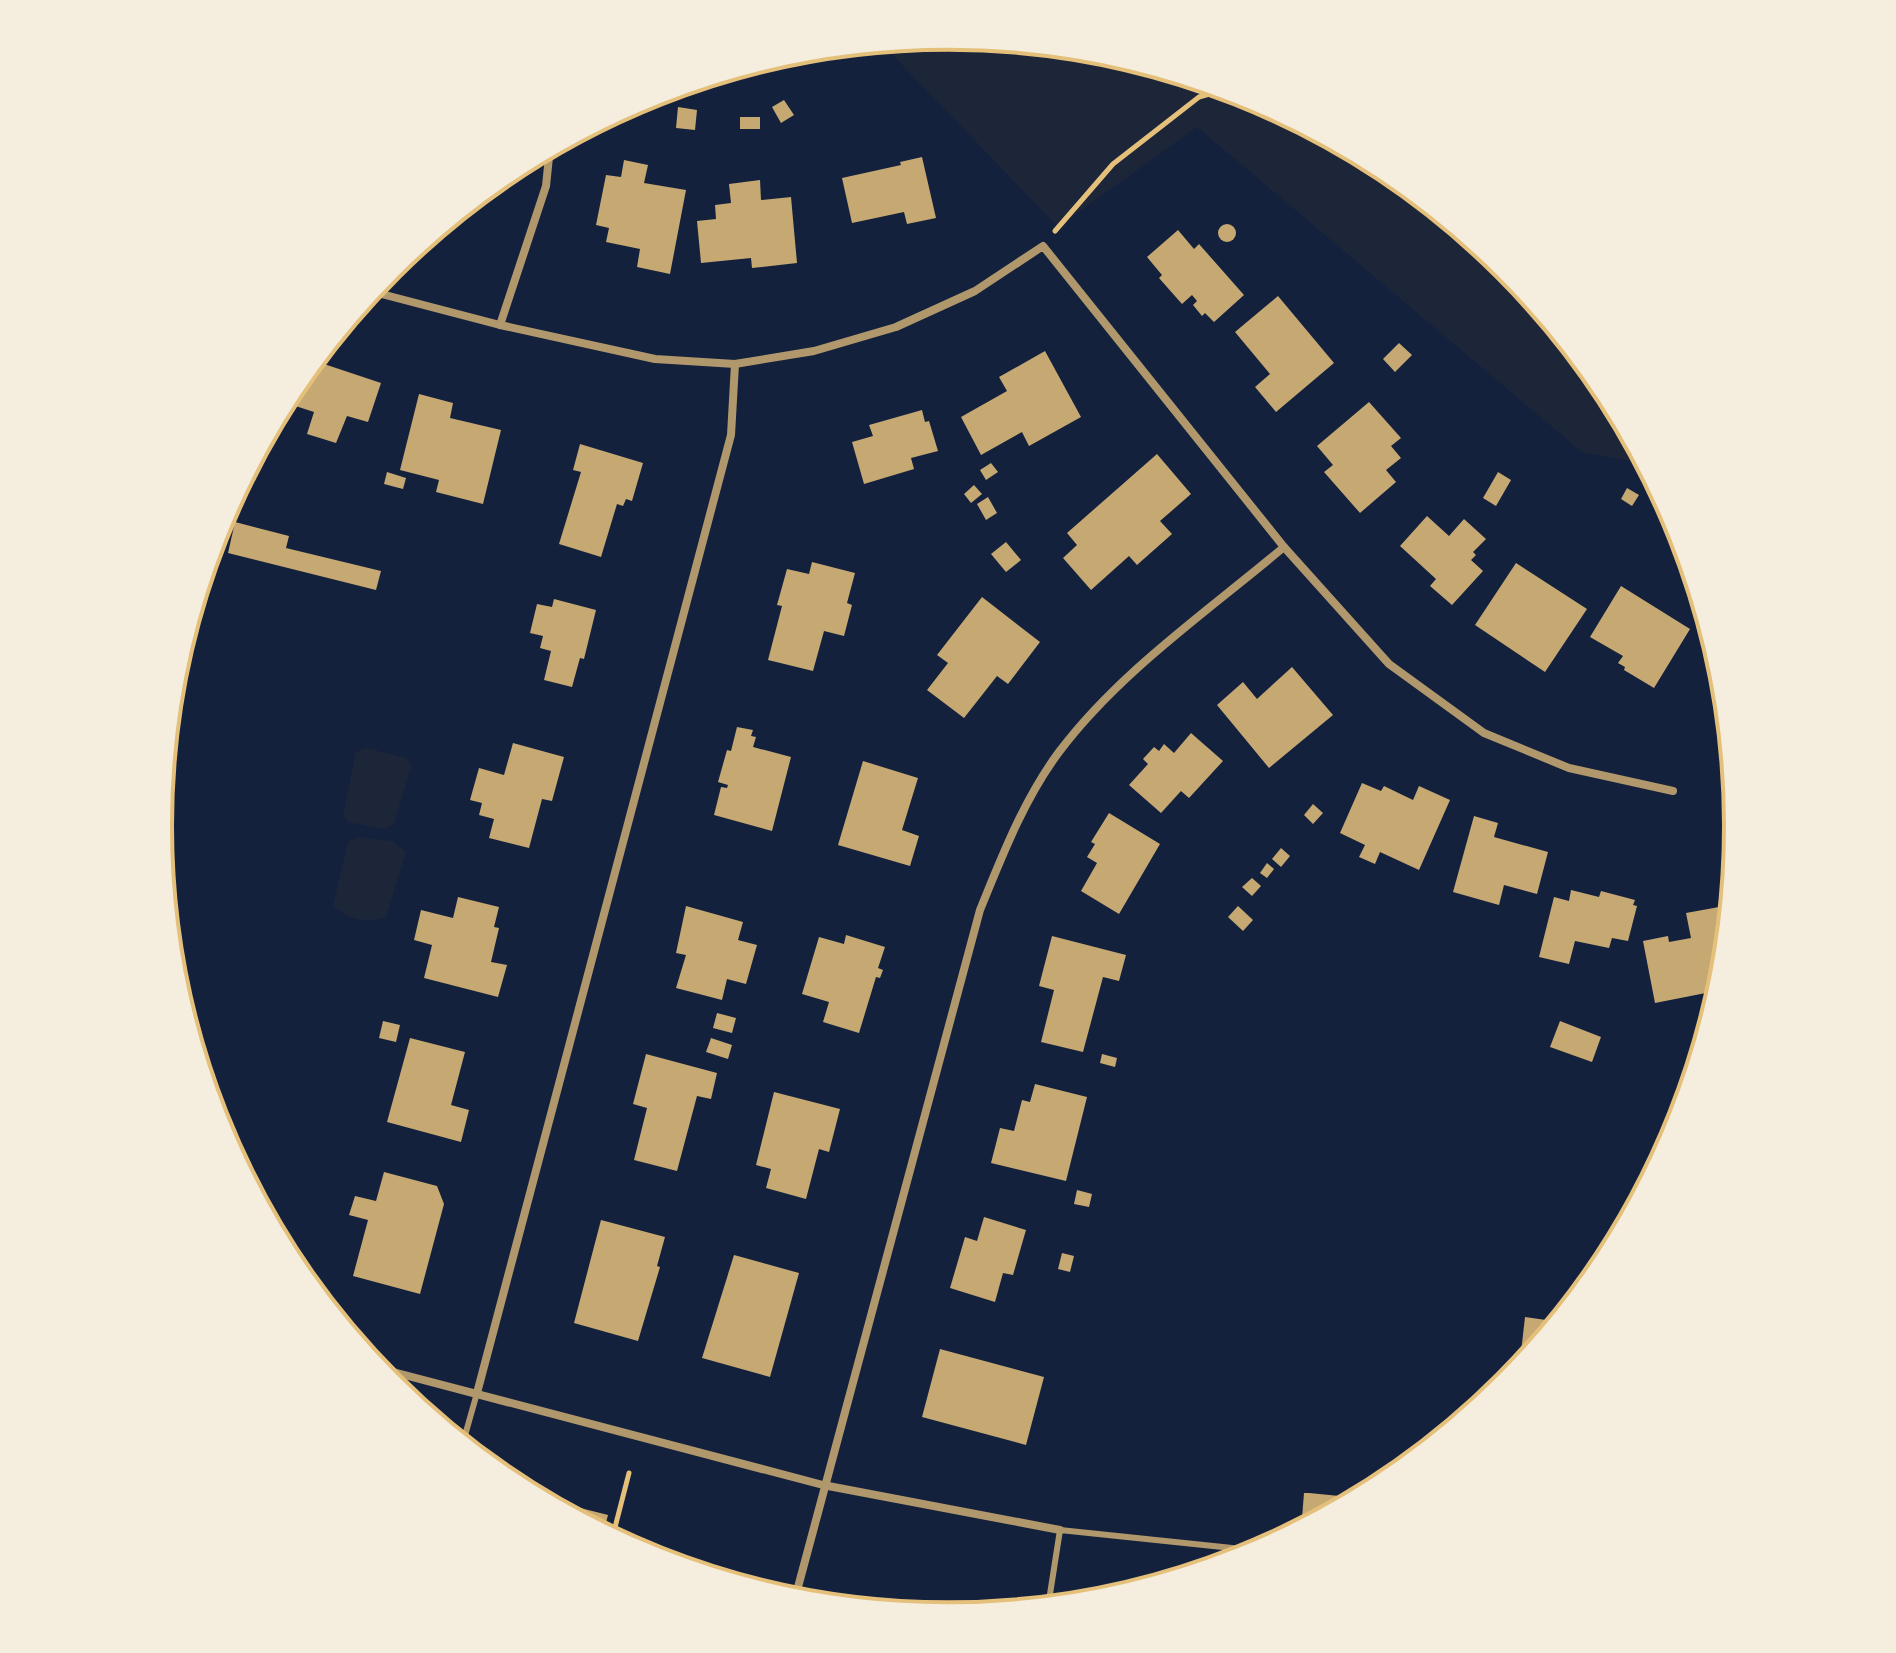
<svg xmlns="http://www.w3.org/2000/svg" width="1896" height="1653" font-family="'Open Sans',sans-serif">
	<style>
		.green { fill: #1d2539 }
		.building { fill: #c6a872 }
		.lines { fill: none; stroke-linecap: round; stroke-linejoin: round }
		.path { stroke: #e5c07b; stroke-width: 5 }
		.service { stroke: #b1986c; stroke-width: 6 }
		.minor { stroke: #b1986c; stroke-width: 8 }
		.rim { fill: none; stroke: #e5c07b; stroke-width: 4 }
	</style>
	<rect width="100%" height="100%" fill="#14213d"/>
	<g class="green">
		<polygon points="948,36 1103,51 1251,96 1388,169 1507,268 1606,388 1646,464 1582,452 1197,127 1058,227 881,43"/>
		<polygon points="366,748 407,758 411,767 394,824 384,829 348,822 343,815 356,752"/>
		<path d="M 359,837 L 392,841 L 406,852 L 386,917 C 363,924 352,920 333,906 L 348,842 Z"/>
	</g>
	<g class="building">
		<polygon points="784,100 794,115 781,123 772,107"/>
		<polygon points="678,107 697,110 695,130 676,128"/>
		<rect x="740" y="117" width="20" height="12"/>
		<polygon points="922,157 936,218 907,224 904,212 852,223 842,178 901,165 900,162"/>
		<polygon points="624,160 648,165 644,183 686,190 670,274 637,267 640,249 606,242 609,228 596,225 606,175 621,177"/>
		<polygon points="760,180 761,200 791,197 797,263 752,268 751,258 701,263 697,221 716,219 715,205 731,203 729,184"/>
		<circle cx="1227" cy="233" r="9"/>
		<polygon points="1178,230 1194,249 1199,244 1244,295 1214,322 1205,313 1202,316 1193,305 1197,301 1192,295 1182,304 1159,278 1162,275 1147,257"/>
		<polygon points="1278,296 1334,363 1276,412 1255,387 1270,374 1235,332"/>
		<polygon points="1399,343 1412,355 1395,372 1383,359"/>
		<polygon points="1045,351 1081,417 1029,446 1022,432 981,455 961,417 1007,391 999,377"/>
		<polygon points="321,363 381,383 368,422 347,416 336,443 307,434 314,412 283,402 291,387 308,366 319,370"/>
		<polygon points="419,394 453,403 450,418 501,430 483,504 436,492 439,480 400,470"/>
		<polygon points="1369,402 1401,438 1391,446 1401,458 1386,470 1396,482 1360,513 1324,472 1333,465 1317,446"/>
		<polygon points="922,410 925,422 929,421 938,451 911,458 914,469 864,484 852,442 873,436 869,425"/>
		<polygon points="580,444 643,463 632,501 626,499 623,506 617,504 601,557 559,544 581,472 573,470"/>
		<polygon points="1157,454 1191,494 1160,521 1172,534 1137,565 1129,556 1091,590 1063,558 1077,545 1067,533"/>
		<polygon points="991,463 998,472 986,480 980,470"/>
		<polygon points="387,472 406,478 403,489 384,484"/>
		<polygon points="1498,472 1511,480 1496,506 1483,498"/>
		<polygon points="974,485 982,494 971,503 964,494"/>
		<polygon points="1627,488 1639,495 1632,506 1621,499"/>
		<polygon points="988,497 997,513 986,520 977,504"/>
		<polygon points="1427,516 1449,536 1464,519 1486,539 1473,552 1476,555 1471,560 1483,571 1452,605 1430,586 1436,579 1400,546"/>
		<polygon points="235,522 289,536 286,548 381,571 376,590 228,553"/>
		<polygon points="1006,542 1021,560 1006,572 991,554"/>
		<polygon points="812,562 855,573 847,603 852,605 844,636 824,631 813,671 768,660 782,606 777,605 787,569 809,574"/>
		<polygon points="1516,563 1587,609 1545,672 1475,625"/>
		<polygon points="1621,586 1690,629 1654,688 1624,670 1625,667 1618,663 1623,656 1590,637"/>
		<polygon points="982,597 1040,642 1008,684 997,676 964,718 927,690 948,663 937,655"/>
		<polygon points="554,599 596,610 584,659 580,658 572,687 544,680 551,651 540,648 543,636 530,633 537,604 552,607"/>
		<polygon points="1292,667 1333,715 1269,768 1217,705 1243,682 1257,699"/>
		<polygon points="737,727 753,730 751,736 756,737 753,747 791,757 772,831 714,815 721,787 727,788 728,785 718,782 727,750 731,751"/>
		<polygon points="1191,733 1223,761 1189,798 1181,791 1161,813 1129,785 1148,764 1143,759 1154,747 1159,751 1164,744 1174,753"/>
		<polygon points="513,743 564,757 552,801 542,799 529,848 489,838 494,819 479,815 482,803 470,800 479,768 504,775"/>
		<polygon points="863,761 918,778 902,830 919,836 910,866 838,845"/>
		<polygon points="1362,783 1381,791 1384,786 1413,800 1419,786 1450,800 1419,870 1380,852 1375,864 1359,857 1365,845 1340,833"/>
		<polygon points="1313,804 1323,813 1313,824 1304,815"/>
		<polygon points="1109,813 1160,844 1119,914 1081,891 1097,863 1087,857 1095,844 1091,842"/>
		<polygon points="1474,816 1498,823 1494,837 1548,852 1537,894 1504,885 1499,905 1453,892"/>
		<polygon points="1281,848 1290,856 1281,867 1272,859"/>
		<polygon points="1267,863 1274,869 1267,878 1260,873"/>
		<polygon points="1252,878 1261,886 1252,896 1242,887"/>
		<polygon points="1571,890 1599,897 1601,891 1635,900 1633,905 1637,906 1628,941 1612,938 1609,948 1575,941 1569,964 1539,957 1554,897 1569,901"/>
		<polygon points="458,897 499,907 494,927 499,928 491,962 507,965 498,997 424,978 432,945 414,940 421,910 453,918"/>
		<polygon points="686,906 743,922 738,940 757,945 746,984 727,979 722,1000 676,988 686,955 676,953"/>
		<polygon points="1238,906 1253,920 1243,931 1228,917"/>
		<polygon points="1719,907 1727,946 1721,990 1655,1003 1643,941 1668,936 1669,942 1691,938 1686,913"/>
		<polygon points="846,935 885,947 878,968 883,970 880,978 876,977 859,1033 823,1022 829,1002 802,994 819,937 844,944"/>
		<polygon points="1052,936 1126,955 1119,981 1103,977 1083,1052 1041,1042 1054,990 1039,986"/>
		<polygon points="717,1013 736,1018 732,1033 713,1028"/>
		<polygon points="383,1021 400,1025 396,1042 379,1038"/>
		<polygon points="1560,1021 1601,1037 1592,1062 1550,1047"/>
		<polygon points="410,1038 465,1052 451,1105 469,1110 461,1142 387,1122"/>
		<polygon points="711,1038 732,1045 728,1059 706,1052"/>
		<polygon points="646,1054 717,1073 711,1099 697,1096 677,1171 634,1160 647,1108 633,1104"/>
		<polygon points="1102,1054 1117,1058 1115,1067 1100,1063"/>
		<polygon points="1035,1084 1087,1097 1066,1181 991,1163 1000,1128 1014,1131 1022,1100 1030,1102"/>
		<polygon points="774,1092 840,1109 829,1152 819,1149 806,1199 766,1188 771,1169 756,1165"/>
		<polygon points="384,1172 437,1186 444,1204 420,1294 353,1276 368,1220 349,1215 355,1196 376,1201"/>
		<polygon points="1077,1190 1092,1194 1089,1207 1074,1204"/>
		<polygon points="984,1217 1026,1230 1013,1275 1003,1273 995,1302 950,1288 965,1237 977,1241"/>
		<polygon points="601,1220 665,1237 657,1266 660,1267 638,1341 574,1323"/>
		<polygon points="1062,1253 1074,1256 1070,1272 1058,1269"/>
		<polygon points="734,1255 799,1273 770,1377 702,1358"/>
		<polygon points="1525,1317 1546,1320 1544,1341 1519,1370"/>
		<polygon points="940,1349 1044,1377 1026,1445 922,1417"/>
		<polygon points="1304,1493 1309,1493 1360,1498 1319,1520 1302,1518"/>
		<polygon points="537,1497 608,1515 603,1534 536,1498"/>
	</g>
	<g class="lines">
		<g class="path">
			<polyline points="1055,231 1113,164 1199,97 1227,89"/>
			<polyline points="612,1539 629,1473"/>
		</g>
		<g class="service">
			<polyline points="462,1446 477,1393"/>
			<polyline points="1048,1607 1060,1530 1261,1551"/>
		</g>
		<g class="minor">
			<polyline points="370,291 500,325 655,359 735,364 814,351 896,327 975,291 1043,246 1284,547 1389,664 1484,733 1569,768 1673,791"/>
			<polyline points="500,325 546,186 550,147"/>
			<polyline points="374,1367 823,1485 1060,1530"/>
			<polyline points="477,1393 731,435 735,364"/>
			<path d="M 794,1602 L 980,910 C 1002,856 1024,799 1059,752 C 1119,672 1208,611 1284,547"/>
		</g>
	</g>
	<path d="M0 0H1896V1653H0ZM172 826a776 776 0 1 1 1552 0a776 776 0 1 1-1552 0Z" fill="#f5edde" fill-rule="evenodd"/>
	<path class="rim" d="M172 826a776 776 0 1 1 1552 0a776 776 0 1 1-1552 0Z"/>
</svg>
